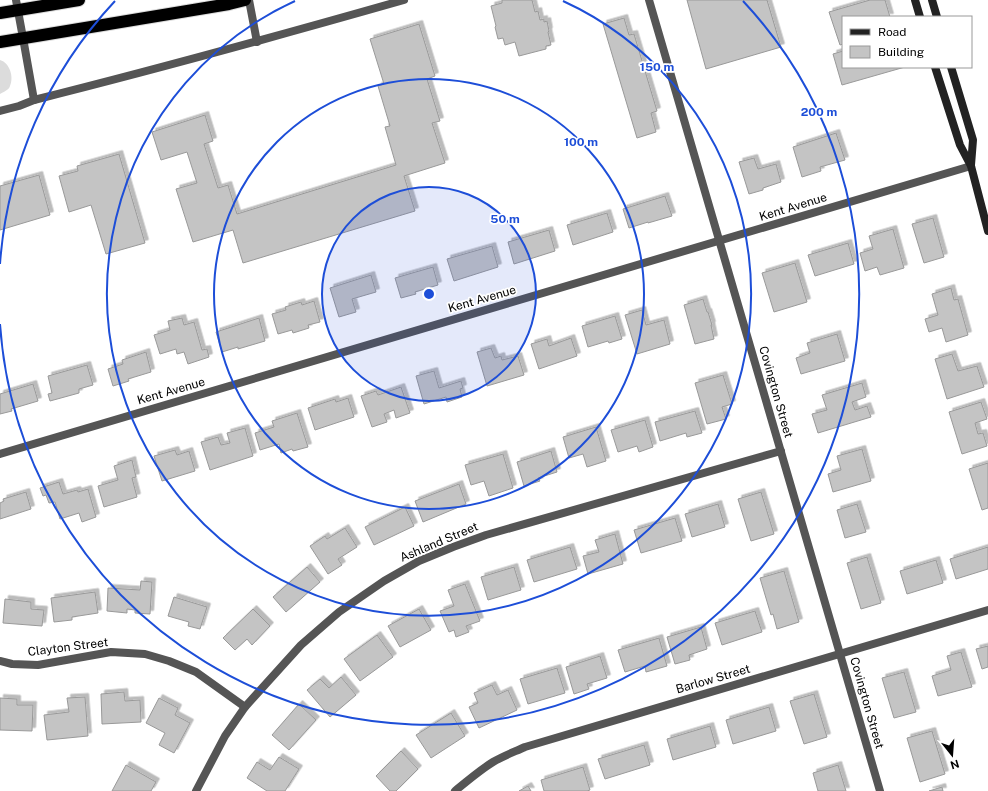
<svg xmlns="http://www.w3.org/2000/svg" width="988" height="791" font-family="'Public Sans',sans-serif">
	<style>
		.green { fill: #dcdcdc }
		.building { fill: #c4c4c4; stroke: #999; filter: url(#shadow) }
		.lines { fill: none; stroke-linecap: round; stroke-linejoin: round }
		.highway-casing { stroke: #dbdbdb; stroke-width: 14 }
		.street { stroke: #555; stroke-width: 8 }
		.secondary { stroke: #222; stroke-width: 8 }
		.highway { stroke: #000; stroke-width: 12 }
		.ring { fill: none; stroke: #1d4ed8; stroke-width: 2 }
		.labels { text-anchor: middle; stroke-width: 3.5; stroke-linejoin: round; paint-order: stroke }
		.street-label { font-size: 12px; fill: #000; stroke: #fff }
		.centre { fill: #1d4ed8; stroke: #fff; stroke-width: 2 }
		.ring-label { font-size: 12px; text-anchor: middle; font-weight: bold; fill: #1d4ed8; stroke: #fff; stroke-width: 3.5; stroke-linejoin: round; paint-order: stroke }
	</style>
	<defs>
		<filter id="shadow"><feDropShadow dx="3.5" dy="-3.5" stdDeviation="0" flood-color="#0004"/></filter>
	</defs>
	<rect width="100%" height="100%" fill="#fff"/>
	<path class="green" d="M 0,60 C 10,63 14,77 10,86 C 9,90 3,92 0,94 Z"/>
	<g class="building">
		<polygon points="502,0 532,0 535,12 538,11 540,20 544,19 544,22 547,21 549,31 548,32 551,45 546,46 546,49 519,56 515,42 505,45 503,38 498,39 495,27 496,26 491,6 502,3"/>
		<polygon points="687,0 767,0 781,47 706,69"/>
		<polygon points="870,0 885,0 890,17 843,17 843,44 840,45 829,12"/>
		<polygon points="624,18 629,35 634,34 657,111 651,113 656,132 637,138 603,24"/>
		<polygon points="419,24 435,76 427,79 440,121 432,123 445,163 404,176 415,211 243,263 233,230 193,242 176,189 197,183 187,152 161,160 152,132 205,115 213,141 204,144 218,188 228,185 237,214 396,165 385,127 390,126 378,86 384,84 370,39"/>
		<polygon points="843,51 843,67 905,67 842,85 833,54"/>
		<polygon points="836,133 845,160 820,167 821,171 802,177 793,147"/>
		<polygon points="119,154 145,243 106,254 91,205 69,212 59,176 78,171 77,166"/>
		<polygon points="754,158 758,169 776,164 781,182 763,188 763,190 749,194 739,162"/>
		<polygon points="39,175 50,215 0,230 0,186"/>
		<polygon points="665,196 672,216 648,223 648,222 629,228 623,209"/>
		<polygon points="607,213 613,232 573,245 567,225"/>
		<polygon points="933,218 944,257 924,263 912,224"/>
		<polygon points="893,229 904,268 880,275 877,267 865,271 860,253 873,249 869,236"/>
		<polygon points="549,230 555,251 514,264 508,242"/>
		<polygon points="848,243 854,264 815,276 808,255"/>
		<polygon points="492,246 498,267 454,281 447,259"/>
		<polygon points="795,263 807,302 774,312 762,273"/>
		<polygon points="433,267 438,285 415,292 416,294 401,298 395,278"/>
		<polygon points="371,275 376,292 352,299 356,312 339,317 330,288"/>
		<polygon points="951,288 954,300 958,299 968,335 946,342 942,328 929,332 925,319 938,315 932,294"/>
		<polygon points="703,299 707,312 708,312 712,325 711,325 714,339 695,344 684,305"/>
		<polygon points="314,301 320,322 308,325 309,328 293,333 292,330 278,334 272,314 286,310 285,307 301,302 302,305"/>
		<polygon points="642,310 646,325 664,320 670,344 637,354 625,315"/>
		<polygon points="615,316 622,339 609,343 608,341 588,347 582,326"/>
		<polygon points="182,318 184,325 194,322 202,350 207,349 209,357 188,364 184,352 177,354 176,349 160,354 154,335 170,330 168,321"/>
		<polygon points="259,318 265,341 238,349 238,347 222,352 216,332"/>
		<polygon points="837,334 845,361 801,374 796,358 810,353 807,343"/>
		<polygon points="571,338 577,356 539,369 531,344 547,339 549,346"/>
		<polygon points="491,348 495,358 501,356 502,360 518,356 524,375 487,386 477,352"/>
		<polygon points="146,352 151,372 128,379 129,381 113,386 108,369 123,364 122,360"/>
		<polygon points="952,354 958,371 977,366 984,387 947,399 935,359"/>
		<polygon points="87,365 93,385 79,389 79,393 50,401 48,394 52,393 48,376"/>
		<polygon points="434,371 439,388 461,381 463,388 460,389 462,397 447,402 446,397 424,404 416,376"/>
		<polygon points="723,375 732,404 722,407 726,419 707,424 695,383"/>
		<polygon points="862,383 866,397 852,402 855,410 867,406 871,417 818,433 812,414 827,410 822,395"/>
		<polygon points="33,384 38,401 11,409 12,411 0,414 0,394"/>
		<polygon points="401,387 410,413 396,418 394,410 384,414 387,422 372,427 361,396 376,391 378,395"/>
		<polygon points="348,398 354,417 315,430 308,408 335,399 336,402"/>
		<polygon points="981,402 987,419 975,423 978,434 983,433 987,446 962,454 949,412"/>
		<polygon points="695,411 702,433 687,437 686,433 660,441 655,422"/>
		<polygon points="297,413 308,447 293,451 292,449 281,453 279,444 260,450 255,433 274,427 272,421"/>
		<polygon points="645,420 653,447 639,452 637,446 618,452 611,430"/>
		<polygon points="596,427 606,461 587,467 583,454 569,458 563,437"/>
		<polygon points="245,428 253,456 210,470 201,442 218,437 221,445 230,443 227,433"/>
		<polygon points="862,449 871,481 833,492 828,474 841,470 837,456"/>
		<polygon points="175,450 177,455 189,451 195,471 162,481 154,456"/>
		<polygon points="551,451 557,472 538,478 540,481 524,486 517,462"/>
		<polygon points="503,454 513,488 489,496 484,481 471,485 465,465"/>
		<polygon points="132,460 136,477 132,478 137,497 104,507 98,486 118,480 114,466"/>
		<polygon points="988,463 988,508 982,510 969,469"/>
		<polygon points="59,482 63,494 77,490 78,492 88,489 96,517 82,522 79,513 60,519 55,502 49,503 46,495 43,496 40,488"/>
		<polygon points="459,484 466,504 423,522 415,501"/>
		<polygon points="26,492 31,509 0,519 0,503 4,501 3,499"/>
		<polygon points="761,492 774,534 751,541 738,499"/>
		<polygon points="718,504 725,527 692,537 685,514"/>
		<polygon points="857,504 866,532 845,538 837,510"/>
		<polygon points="405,507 414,526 374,545 365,527"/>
		<polygon points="675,518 682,541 641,553 634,530"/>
		<polygon points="345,528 357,547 338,559 342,565 328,574 310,546 325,536 327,539"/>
		<polygon points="615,534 623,564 588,574 583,556 599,552 595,540"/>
		<polygon points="570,547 577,569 534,582 527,560"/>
		<polygon points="988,547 988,569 956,579 950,559"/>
		<polygon points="867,557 881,603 861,609 847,563"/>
		<polygon points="936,560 943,583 907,594 900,571"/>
		<polygon points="307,567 320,582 286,612 273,597"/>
		<polygon points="514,567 521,590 488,600 481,577"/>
		<polygon points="784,571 799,622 777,629 773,614 771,615 760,578"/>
		<polygon points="141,581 152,582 150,614 135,613 135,610 127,609 127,613 107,611 108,588 140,590"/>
		<polygon points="465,584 480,621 466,626 469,632 456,637 454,630 449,632 440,611 454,606 448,590"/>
		<polygon points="95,592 98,613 72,617 72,620 54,622 51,598"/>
		<polygon points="174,597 207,607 200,629 188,626 189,622 168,616"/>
		<polygon points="5,599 31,602 31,609 44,610 42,626 3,623"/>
		<polygon points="253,609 270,626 252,645 247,639 235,650 223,638"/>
		<polygon points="419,609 431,630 400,647 388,626"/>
		<polygon points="755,611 762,632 722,645 715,623"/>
		<polygon points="701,627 707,649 689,655 690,660 675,664 667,637"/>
		<polygon points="377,635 393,657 360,681 344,659"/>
		<polygon points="659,638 667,666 646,672 645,666 625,672 618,650"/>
		<polygon points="988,646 988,667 982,669 976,649"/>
		<polygon points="961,652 972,687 938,696 932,676 951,670 947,656"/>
		<polygon points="600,656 607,678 587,684 589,689 574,694 566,667"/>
		<polygon points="557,668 565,693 528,704 520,679"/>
		<polygon points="904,672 916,712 894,718 882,678"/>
		<polygon points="341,677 356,695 330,717 307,690 320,679 329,688"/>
		<polygon points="492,685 497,695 508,690 517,710 479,728 469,707 478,703 474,693"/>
		<polygon points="124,692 125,701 140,700 141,722 102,724 101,694"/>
		<polygon points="814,694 827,737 804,744 790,701"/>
		<polygon points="85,697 88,736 47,740 44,715 69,712 67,698"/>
		<polygon points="0,698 17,699 17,705 33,705 32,731 0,730"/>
		<polygon points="159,698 178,708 175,715 190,723 174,753 159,745 165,733 146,723"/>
		<polygon points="299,704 316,720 289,750 272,735"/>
		<polygon points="769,707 776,731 733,744 726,720"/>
		<polygon points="451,713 465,736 431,758 416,735"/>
		<polygon points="710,726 716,747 673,760 667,739"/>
		<polygon points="932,731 945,774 920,782 907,738"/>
		<polygon points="644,745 650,765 605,779 598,759"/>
		<polygon points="401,751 418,769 396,791 390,791 376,776"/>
		<polygon points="279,757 299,769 285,791 267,791 247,778 257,762 270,770"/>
		<polygon points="126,765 156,782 151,791 112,791"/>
		<polygon points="838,765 846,791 818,791 813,773"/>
		<polygon points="583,767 590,790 587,791 544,791 541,780"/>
		<polygon points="528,786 531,791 519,791"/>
		<polygon points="942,787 943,791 929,791"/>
	</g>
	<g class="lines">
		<defs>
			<g id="highway">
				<polyline points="0,13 79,0"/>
				<polyline points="0,42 229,4 245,0"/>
			</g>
		</defs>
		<use href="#highway" class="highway-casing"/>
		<g class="street">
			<polyline points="16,0 23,38 34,100"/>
			<polyline points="249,0 257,42"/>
			<polyline points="649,0 880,791"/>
			<path d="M 0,111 L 19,106 L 34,100 C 158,69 281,35 404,0"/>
			<polyline points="0,454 971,166"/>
			<polyline points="0,661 12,664 38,665 111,652 145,654 169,661 196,672 245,707"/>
			<polyline points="196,791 225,736 245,707 301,645 339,612 384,581 419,561 453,547 486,535 781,451"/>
			<path d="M 455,791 C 467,781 480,770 493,762 C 503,756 514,752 525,747 L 988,610"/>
		</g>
		<g class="secondary">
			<polyline points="915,0 920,17"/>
			<polyline points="932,0 937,17"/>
			<polyline points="935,67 960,145 971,166 988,231"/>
			<polyline points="951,67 973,140 971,165"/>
		</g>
		<use href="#highway" class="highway"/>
	</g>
	<circle cx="429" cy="294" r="107" fill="#1d4ed8" fill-opacity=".12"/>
	<g class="ring">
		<circle cx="429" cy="294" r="107"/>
		<circle cx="429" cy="294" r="215"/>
		<path d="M563 1A322 322 0 1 1 295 1"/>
		<path d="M0 264A430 430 0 0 1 115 1M743 1A430 430 0 1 1 0 324"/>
	</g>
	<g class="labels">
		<g class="street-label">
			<text transform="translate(793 207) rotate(-17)" y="4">Kent Avenue</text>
			<text transform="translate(482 299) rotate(-16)" y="4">Kent Avenue</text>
			<text transform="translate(171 391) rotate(-16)" y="4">Kent Avenue</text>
			<text transform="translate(776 392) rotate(74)" y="4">Covington Street</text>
			<text transform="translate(439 542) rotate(-23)" y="4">Ashland Street</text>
			<text transform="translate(68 647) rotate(-7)" y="4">Clayton Street</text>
			<text transform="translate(713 679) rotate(-16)" y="4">Barlow Street</text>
			<text transform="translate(867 703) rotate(74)" y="4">Covington Street</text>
		</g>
	</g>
	<circle cx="429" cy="294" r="6" class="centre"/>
	<g class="ring-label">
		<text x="657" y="71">150 m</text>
		<text x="819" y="116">200 m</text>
		<text x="581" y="146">100 m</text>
		<text x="505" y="223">50 m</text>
	</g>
	<rect x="842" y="16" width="130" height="52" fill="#ffffff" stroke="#999999"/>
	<rect x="850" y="29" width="20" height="6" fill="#222222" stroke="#999999"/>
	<text x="878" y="36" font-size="12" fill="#000000">Road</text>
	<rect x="850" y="46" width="20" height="12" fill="#c4c4c4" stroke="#999999"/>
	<text x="878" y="56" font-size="12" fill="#000000">Building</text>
	<g transform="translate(952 755) rotate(163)" stroke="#ffffff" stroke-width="3" paint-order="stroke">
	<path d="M0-3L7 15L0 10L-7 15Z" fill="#000000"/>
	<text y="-6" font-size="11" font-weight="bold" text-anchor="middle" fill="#000000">N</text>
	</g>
</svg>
